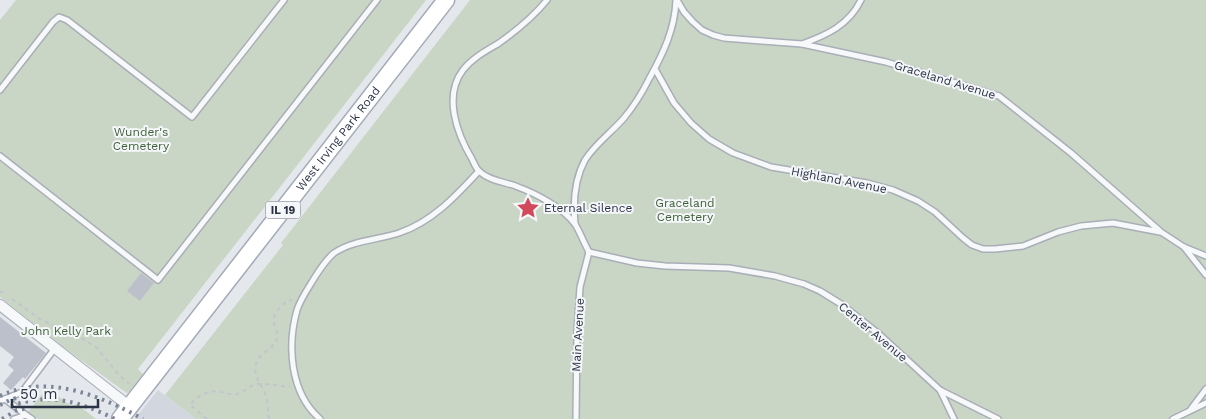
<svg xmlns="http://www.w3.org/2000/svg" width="1206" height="419" font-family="'Work Sans',sans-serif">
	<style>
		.built { fill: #d2d6de }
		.green { fill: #c9d6c5 }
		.building { fill: #bbc0ca }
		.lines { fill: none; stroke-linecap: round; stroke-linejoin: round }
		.lane-casing { stroke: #a9aeb7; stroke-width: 8 }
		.street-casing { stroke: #a9aeb7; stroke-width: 12 }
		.primary-casing { stroke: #a3abb8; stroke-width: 19 }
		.path { stroke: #c2c5cb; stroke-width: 2; stroke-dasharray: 4 4; stroke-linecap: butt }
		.lane { stroke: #f7f8fa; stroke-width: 5 }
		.street { stroke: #f7f8fa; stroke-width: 10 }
		.primary { stroke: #fff; stroke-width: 16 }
		.rail { stroke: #7d8696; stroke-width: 4; stroke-dasharray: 2.5 5; stroke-linecap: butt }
		.labels { text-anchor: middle; stroke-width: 4; stroke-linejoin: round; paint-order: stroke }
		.shield { fill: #f4f6f9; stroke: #676e7b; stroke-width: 1 }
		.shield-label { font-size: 11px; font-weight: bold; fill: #2b3445 }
		.street-label { font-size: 12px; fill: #2b3445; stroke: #f4f6f9 }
		.park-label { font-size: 12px; fill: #3f6138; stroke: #f4f6f9 }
		.poi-label { font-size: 12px; fill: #2b3445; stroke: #f4f6f9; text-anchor: start }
	</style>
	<rect width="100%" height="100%" fill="#e4e7ec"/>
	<polygon class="built" points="158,390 196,419 135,419"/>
	<g class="green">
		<polygon points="16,0 426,0 138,369 143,374 129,392 127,393 124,391 63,347 0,297 0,20"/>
		<polygon points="470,0 1206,0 1206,419 196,419 165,395 283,245 281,243"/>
		<polygon points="47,388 71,406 77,404 96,419 38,419 28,412"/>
	</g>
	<g class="building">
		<polygon points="141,273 154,283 140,301 127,291"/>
		<polygon points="0,317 46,353 25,379 23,377 11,390 3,383 14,370 8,365 14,357 0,346"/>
	</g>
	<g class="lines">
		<defs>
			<g id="lane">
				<path d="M 547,0 C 534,16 516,31 499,43 C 486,51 472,58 463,70 C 443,96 457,134 472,159 C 474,163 476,169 480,172 C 490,181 506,182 518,187 C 537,194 563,208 575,224 C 580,232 584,243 589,252"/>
				<polyline points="677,0 684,12 693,22 702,30 713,35 724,38 749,40 802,44 886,62 999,96 1071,153 1161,232 1184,247 1206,256"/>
				<path d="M 802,44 C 827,35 849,25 861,0"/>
				<polyline points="655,69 674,103 691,123 709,139 733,153 771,167 867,183 893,190 918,201 935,212 963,238 972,245 983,249 995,249 1023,246 1058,232 1081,226 1113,223 1160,232"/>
				<polyline points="0,90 53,22 59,17 67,20 192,117 284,0"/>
				<polyline points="0,156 158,280 377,0"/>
				<path d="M 575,224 C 573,202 574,180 585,160 C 595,144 612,132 624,118 C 634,106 642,93 649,79 C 663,54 675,29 676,0"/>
				<polyline points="1184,247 1206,275"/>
				<polyline points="589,252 637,263 665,266 729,268 775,276 804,284 820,291 841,304 879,334 940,390 998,419"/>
				<polyline points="940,390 954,419"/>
				<polyline points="5,399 26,415"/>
				<polyline points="0,401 22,392 55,348"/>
				<polyline points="1191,409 1206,389"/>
				<polyline points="14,419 26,415 32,419"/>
				<path d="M 320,419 C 290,393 287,346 297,310 C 301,298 309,287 315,277 C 320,269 327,259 334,253 C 353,240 378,240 399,233 C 432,222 456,196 479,171"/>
				<polyline points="576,419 577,332 580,287 589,252"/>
				<polyline points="1173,419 1206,403"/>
			</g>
			<polyline id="street" points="0,305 130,407"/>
			<g id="primary">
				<path id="s1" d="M 120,419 L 446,0"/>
			</g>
		</defs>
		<use href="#lane" class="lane-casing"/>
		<use href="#street" class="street-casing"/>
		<use href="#primary" class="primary-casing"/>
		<g class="path">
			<polyline points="0,291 6,295"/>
			<polyline points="12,299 40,319 83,339 97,348 118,374 129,384"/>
			<path d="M 207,419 L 190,405 C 197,396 209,389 221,392 C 226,393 232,395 237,394 C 244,392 250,385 258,384 C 269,383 280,387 290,386"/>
			<path d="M 269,419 C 268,412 268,403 266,396 C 263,386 252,375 256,364 C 259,352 275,349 277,338 C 278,332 275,328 274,323 C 272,313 281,307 287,301 L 292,300"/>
		</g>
		<use href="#lane" class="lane"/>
		<use href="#street" class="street"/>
		<use href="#primary" class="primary"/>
		<g class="rail">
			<path d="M 0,396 C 47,373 101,396 143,419"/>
			<polyline points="0,405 10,400 19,397"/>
			<path d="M 11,406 C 49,392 81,402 115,419"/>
			<polyline points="2,419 17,410 25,409"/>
		</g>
	</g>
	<defs>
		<symbol id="sight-bare" viewBox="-9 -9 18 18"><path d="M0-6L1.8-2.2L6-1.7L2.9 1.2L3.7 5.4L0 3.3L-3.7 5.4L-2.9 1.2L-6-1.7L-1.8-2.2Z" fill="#d1495b" stroke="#f4f6f9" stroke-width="2.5" paint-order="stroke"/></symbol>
	</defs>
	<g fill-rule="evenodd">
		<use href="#sight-bare" x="512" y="192" width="32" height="32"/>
	</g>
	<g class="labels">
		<rect class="shield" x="265.5" y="201.5" width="35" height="17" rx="4"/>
		<g class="shield-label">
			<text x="283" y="214">IL 19</text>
		</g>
		<g class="street-label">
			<text transform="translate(945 80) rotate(17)" y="4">Graceland Avenue</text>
			<text dy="4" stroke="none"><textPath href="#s1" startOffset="355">West Irving Park Road</textPath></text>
			<text transform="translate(839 180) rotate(11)" y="4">Highland Avenue</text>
			<text transform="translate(873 332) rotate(40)" y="4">Center Avenue</text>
			<text transform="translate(578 335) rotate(-87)" y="4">Main Avenue</text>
		</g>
		<g class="park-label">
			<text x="141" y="136">Wunder's<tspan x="141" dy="14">Cemetery</tspan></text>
			<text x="685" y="207">Graceland<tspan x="685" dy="14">Cemetery</tspan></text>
			<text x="66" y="335">John Kelly Park</text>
		</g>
		<g class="poi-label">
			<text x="544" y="212">Eternal Silence</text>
		</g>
	</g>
	<path d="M12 399v8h86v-8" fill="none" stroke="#2b3445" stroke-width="2.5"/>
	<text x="20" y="399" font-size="15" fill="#2b3445" stroke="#f4f6f9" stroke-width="4" paint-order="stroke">50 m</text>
</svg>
